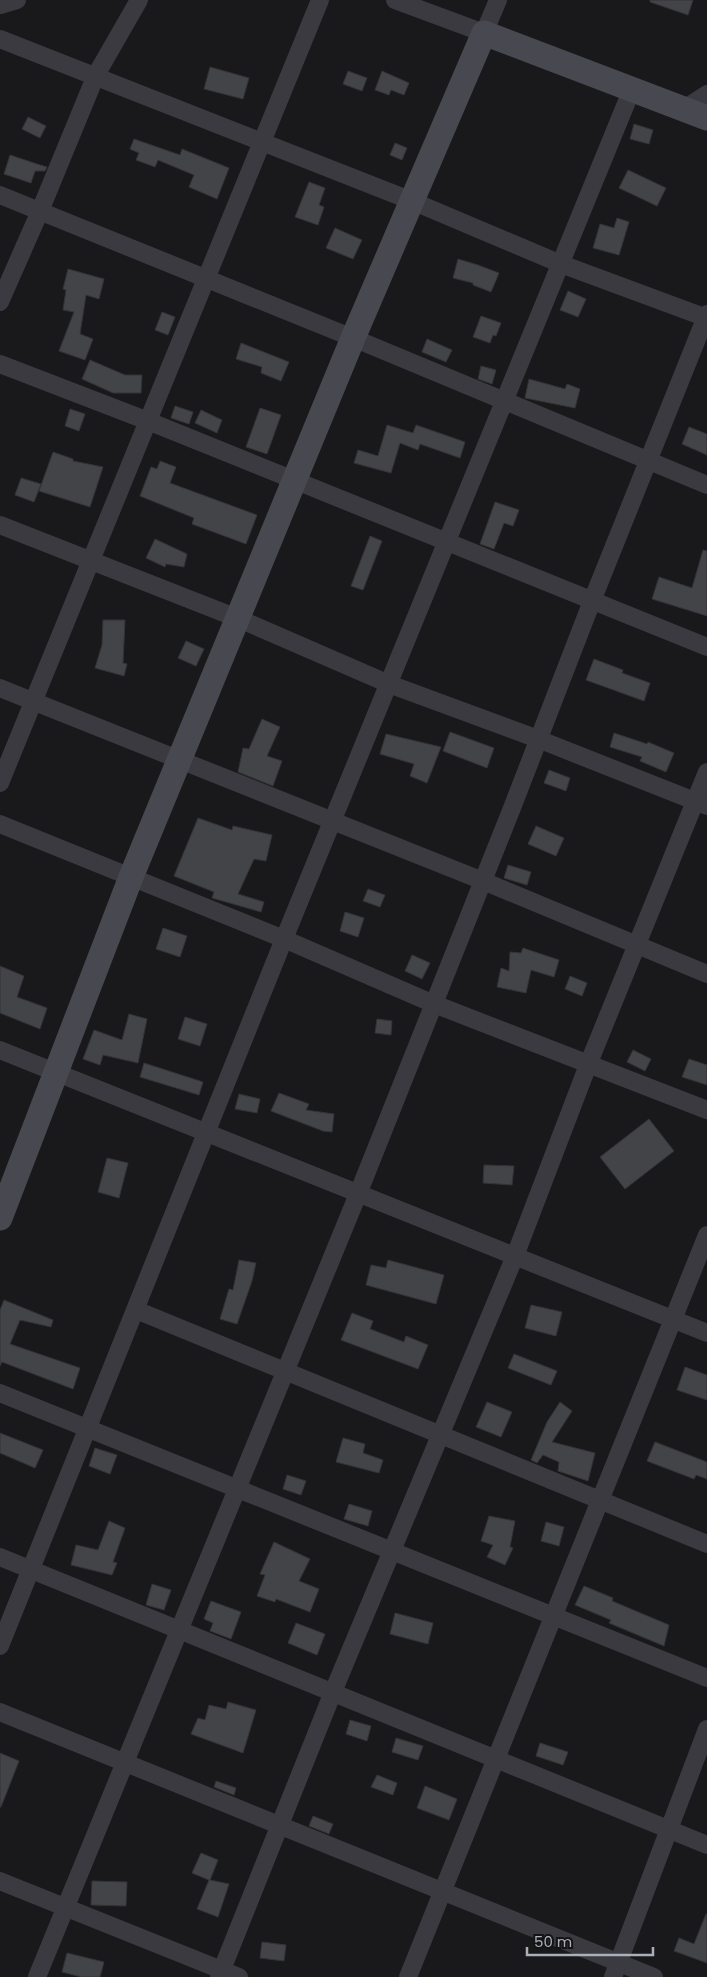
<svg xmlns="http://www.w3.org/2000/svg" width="707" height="1977" font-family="Poppins,sans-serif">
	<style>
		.building { fill: #434448; stroke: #343337 }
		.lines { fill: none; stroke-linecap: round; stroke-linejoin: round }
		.minor { stroke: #3a3a40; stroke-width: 18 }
		.secondary { stroke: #484950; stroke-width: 25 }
	</style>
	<rect width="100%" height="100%" fill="#19191b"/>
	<g class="building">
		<polygon points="650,0 693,0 688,15 650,2"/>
		<polygon points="210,67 249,78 243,99 204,89"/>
		<polygon points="348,71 367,78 362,91 343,84"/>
		<polygon points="382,71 409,83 404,95 391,90 389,95 375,90"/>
		<polygon points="28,117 46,126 40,138 22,129"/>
		<polygon points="634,124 653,130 649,144 630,139"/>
		<polygon points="134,139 180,155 182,149 229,168 217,199 189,187 194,175 158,160 155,167 136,160 139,153 130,149"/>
		<polygon points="395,143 407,148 402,160 390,155"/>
		<polygon points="10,155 37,164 47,167 45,171 35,171 31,183 4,174"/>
		<polygon points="628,170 666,188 657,206 619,188"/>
		<polygon points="309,182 325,188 319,205 324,207 318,225 295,217"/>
		<polygon points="617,218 629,222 619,255 593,248 600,224 614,228"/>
		<polygon points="335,228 362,240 353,259 326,248"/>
		<polygon points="458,259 478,265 499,273 491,292 473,285 473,283 453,278"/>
		<polygon points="68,269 104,279 99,299 86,295 80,334 93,339 85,360 59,351 74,312 63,310 66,290 63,289"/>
		<polygon points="568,291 586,299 578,317 560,310"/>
		<polygon points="162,312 175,317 168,335 155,330"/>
		<polygon points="481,316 501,323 496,336 493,335 490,343 473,337"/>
		<polygon points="427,339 452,350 446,362 422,352"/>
		<polygon points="241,343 289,362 281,381 261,373 262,367 236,359"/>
		<polygon points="90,360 125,375 142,375 141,393 113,393 82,379"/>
		<polygon points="481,366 496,370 492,384 478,379"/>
		<polygon points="529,379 565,389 567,384 580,389 575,408 525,398"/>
		<polygon points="175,406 193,412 189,424 171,418"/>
		<polygon points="260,408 281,415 267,454 246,447"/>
		<polygon points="70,409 85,414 79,431 65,426"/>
		<polygon points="201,410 222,420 217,433 195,423"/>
		<polygon points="387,425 413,433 416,425 465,442 460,458 420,444 418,450 400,443 391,473 354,463 358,450 378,456"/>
		<polygon points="689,427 707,434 707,455 682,444"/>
		<polygon points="53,452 73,459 73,461 103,467 90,507 39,491"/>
		<polygon points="160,461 176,467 170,483 257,515 246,544 192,524 194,518 140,496 151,467 157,469"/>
		<polygon points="21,478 41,484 34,502 15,495"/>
		<polygon points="495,502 519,510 513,526 504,523 494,549 480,544"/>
		<polygon points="370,536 382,541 363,590 351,586"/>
		<polygon points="155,539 187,554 184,567 166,564 165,567 146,558"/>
		<polygon points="703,550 707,551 707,616 652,599 659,577 692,588"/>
		<polygon points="103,620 125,620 123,663 127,664 124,676 95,668 102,645"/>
		<polygon points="186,641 204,649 196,666 178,658"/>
		<polygon points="594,659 623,670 622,673 650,683 644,701 586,680"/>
		<polygon points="262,719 280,727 267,756 282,761 273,786 238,772 243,748 249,749"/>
		<polygon points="450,732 494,748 487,768 443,751"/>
		<polygon points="614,733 647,744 648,742 674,753 666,772 640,761 642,757 610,747"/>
		<polygon points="386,734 441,747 427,783 410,776 414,764 380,754"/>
		<polygon points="549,770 570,778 566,791 544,783"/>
		<polygon points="198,818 232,830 233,826 272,835 266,861 254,859 238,894 264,902 261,912 212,898 214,892 174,876"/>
		<polygon points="536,826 564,838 556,856 528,844"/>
		<polygon points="508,865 531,872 527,885 504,878"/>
		<polygon points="368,889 385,895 380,907 363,901"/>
		<polygon points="345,912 364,918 358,937 340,931"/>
		<polygon points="163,928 187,936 180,957 156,949"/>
		<polygon points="523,948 559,960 554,977 531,970 526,993 497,987 501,968 509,971 510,952 521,953"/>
		<polygon points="412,955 430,963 422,979 405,971"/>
		<polygon points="0,966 24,976 17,997 47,1008 40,1029 0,1013"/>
		<polygon points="570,976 587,983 582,996 565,989"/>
		<polygon points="129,1014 147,1019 138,1063 103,1055 100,1065 83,1059 94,1030 122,1040"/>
		<polygon points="185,1017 207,1024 200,1046 178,1039"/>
		<polygon points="377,1019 392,1021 391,1035 375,1033"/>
		<polygon points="633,1050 651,1059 645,1071 627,1062"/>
		<polygon points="689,1059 707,1065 707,1085 682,1077"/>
		<polygon points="144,1063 203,1082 199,1095 140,1077"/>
		<polygon points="279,1093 309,1104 306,1110 334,1114 332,1132 323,1131 271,1111"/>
		<polygon points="239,1094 260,1099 257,1113 235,1109"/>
		<polygon points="649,1119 674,1151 625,1189 600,1157"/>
		<polygon points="107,1158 128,1163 119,1198 98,1192"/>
		<polygon points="484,1165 514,1166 512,1185 483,1183"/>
		<polygon points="239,1260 256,1263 252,1281 237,1324 220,1319 229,1289 233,1290"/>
		<polygon points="388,1260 444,1275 436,1304 366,1285 371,1265 386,1268"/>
		<polygon points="4,1300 53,1320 51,1327 20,1320 10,1344 80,1368 73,1389 2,1362 0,1366 0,1310"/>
		<polygon points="531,1305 562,1312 556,1336 525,1328"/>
		<polygon points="352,1313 373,1321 370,1329 404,1342 406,1336 428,1345 418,1369 341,1340"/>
		<polygon points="514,1354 557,1371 551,1385 508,1368"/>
		<polygon points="685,1367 707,1375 707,1400 677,1390"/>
		<polygon points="487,1402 512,1412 501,1437 476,1427"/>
		<polygon points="560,1402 572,1411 552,1442 595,1453 588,1481 558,1471 559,1462 543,1455 537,1463 531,1460 547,1422"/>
		<polygon points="0,1433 43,1450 35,1468 0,1453"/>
		<polygon points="343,1438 365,1444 363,1453 383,1460 379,1473 336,1462"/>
		<polygon points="655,1442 707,1462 707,1479 696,1475 694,1479 647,1461"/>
		<polygon points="95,1448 117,1455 110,1474 89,1466"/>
		<polygon points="287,1475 306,1481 301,1495 283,1489"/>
		<polygon points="349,1504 372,1511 368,1526 344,1519"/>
		<polygon points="489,1516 515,1521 510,1547 513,1548 505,1565 487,1557 493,1545 481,1541"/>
		<polygon points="109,1521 125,1528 113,1562 117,1563 112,1575 71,1565 76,1545 98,1550"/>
		<polygon points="546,1522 564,1527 559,1546 541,1541"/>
		<polygon points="274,1542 310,1559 299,1581 319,1589 310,1612 276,1599 275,1602 257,1596 265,1575 260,1574"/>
		<polygon points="152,1584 171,1590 164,1610 146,1605"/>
		<polygon points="584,1586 613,1598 612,1601 669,1625 664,1646 609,1623 611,1620 575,1605"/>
		<polygon points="211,1601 241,1612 231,1639 210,1631 213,1623 204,1619"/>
		<polygon points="395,1613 433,1623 428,1644 390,1634"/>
		<polygon points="296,1623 325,1634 317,1655 288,1643"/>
		<polygon points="228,1702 256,1710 243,1753 191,1734 198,1718 205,1720 209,1705 226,1709"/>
		<polygon points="350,1720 371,1726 367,1741 346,1734"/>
		<polygon points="396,1738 423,1746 418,1760 392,1752"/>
		<polygon points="540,1743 568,1752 563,1765 536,1756"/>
		<polygon points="0,1753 19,1761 1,1807 0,1807"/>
		<polygon points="377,1775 397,1783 393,1795 371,1787"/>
		<polygon points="216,1781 236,1788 234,1795 214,1787"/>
		<polygon points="425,1786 457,1799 449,1820 417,1808"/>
		<polygon points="313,1816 333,1824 329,1834 309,1826"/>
		<polygon points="201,1853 218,1860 210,1880 229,1884 218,1917 197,1909 209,1880 192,1873"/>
		<polygon points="92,1881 127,1882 126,1906 91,1905"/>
		<polygon points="706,1914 707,1914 707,1963 674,1951 679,1938 694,1944"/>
		<polygon points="262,1942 286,1945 284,1961 260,1958"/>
		<polygon points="67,1953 104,1962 100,1977 81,1977 62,1972"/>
	</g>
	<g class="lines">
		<g class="minor">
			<polyline points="395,0 484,33 498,0"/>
			<polyline points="0,5 17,0"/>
			<polyline points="0,39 412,201 561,264 707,318"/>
			<polyline points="684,109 707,94"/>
			<polyline points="0,195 353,338 707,485"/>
			<polyline points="0,302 40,211 96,75 139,0"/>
			<polyline points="0,364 148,421 707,647"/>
			<polyline points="0,525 237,618 389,684 538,739 707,806"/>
			<polyline points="0,688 483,881 707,974"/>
			<polyline points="0,783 320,0"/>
			<polyline points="0,824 284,939 434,1004 707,1110"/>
			<polyline points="0,1050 707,1333"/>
			<polyline points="136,1310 707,1544"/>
			<polyline points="0,1393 707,1678"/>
			<polyline points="0,1557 707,1845"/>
			<polyline points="0,1646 284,939 632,89"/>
			<polyline points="0,1712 654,1977"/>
			<polyline points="0,1881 239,1977"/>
			<polyline points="37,1977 358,1194 512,808 592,601 707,314"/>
			<polyline points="219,1977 333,1692 515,1256 588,1065 707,772"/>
			<polyline points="408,1977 707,1235"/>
			<polyline points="613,1977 707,1729"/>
		</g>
		<polyline class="secondary" points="0,1218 131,877 353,338 484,33 707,118"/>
	</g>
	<path d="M527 1947v8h126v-8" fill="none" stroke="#acafba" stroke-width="2.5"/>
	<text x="534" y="1947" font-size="15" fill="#acafba" stroke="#141416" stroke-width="4" paint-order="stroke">50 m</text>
</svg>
